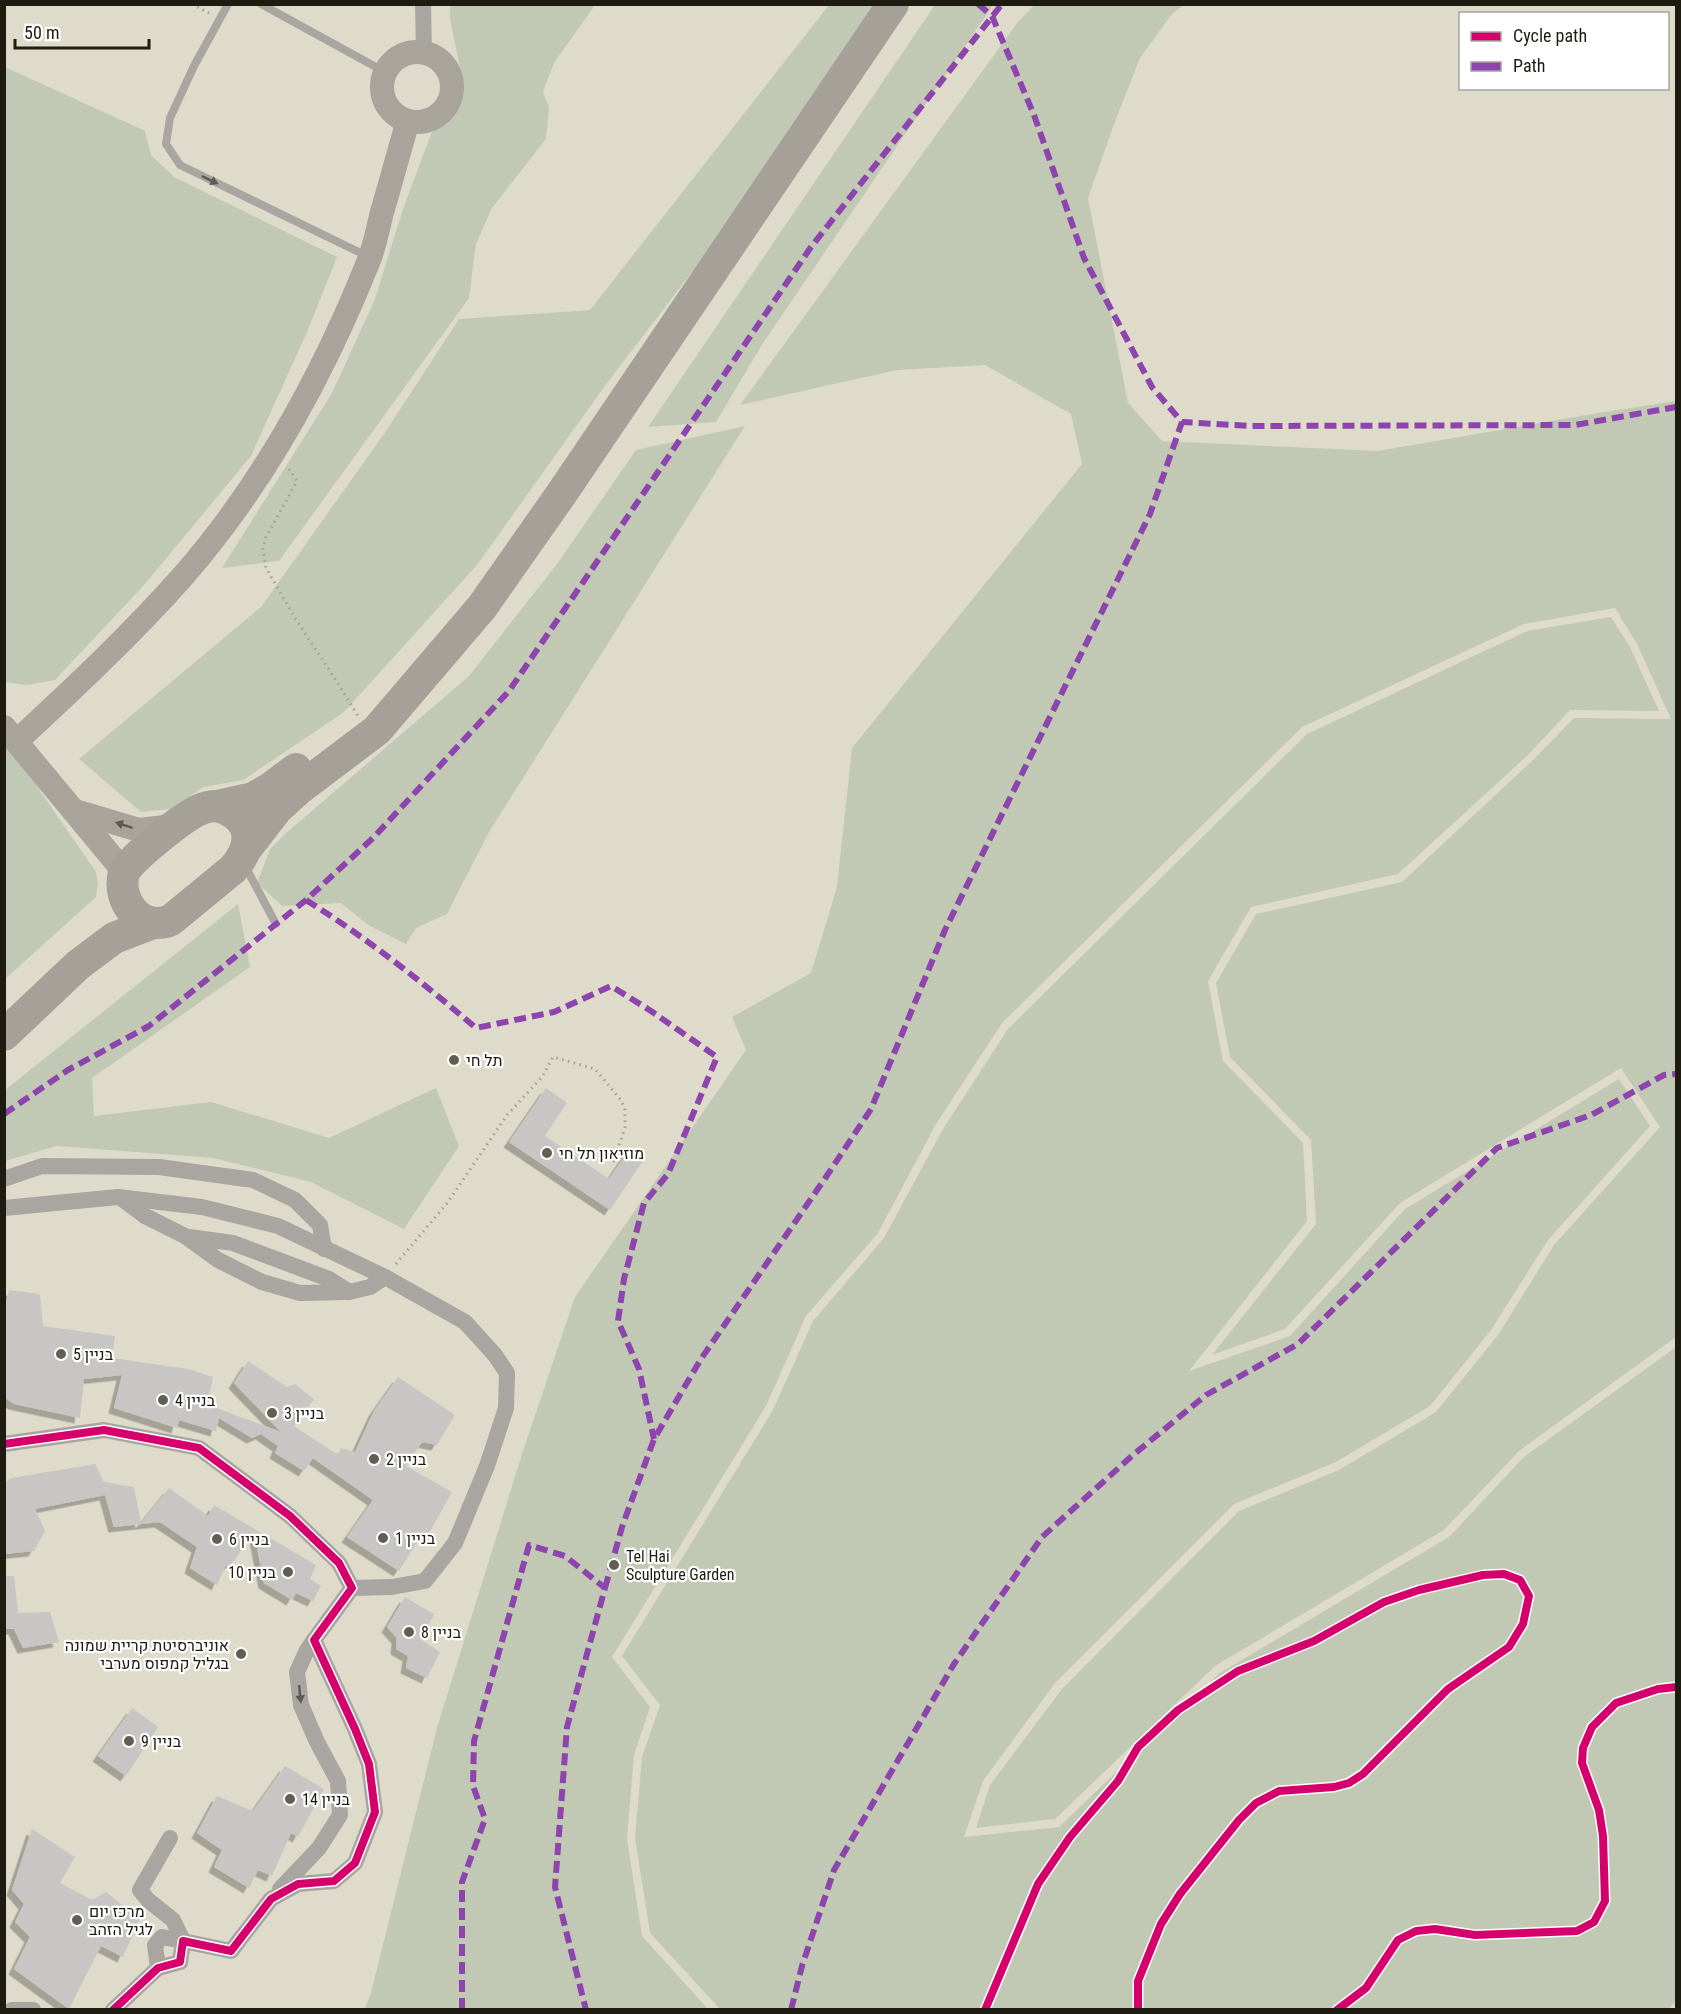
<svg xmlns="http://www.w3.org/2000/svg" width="1681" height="2014" font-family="'Roboto Condensed',Heebo,sans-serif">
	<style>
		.green { fill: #c1c9b5 }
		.building { fill: #c7c6c4; filter: url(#shadow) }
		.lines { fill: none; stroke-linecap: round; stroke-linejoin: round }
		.path { stroke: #a3a099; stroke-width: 3; stroke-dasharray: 1.5 4.5; stroke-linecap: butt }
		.lane { stroke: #a9a5a0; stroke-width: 8 }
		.street { stroke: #a9a5a0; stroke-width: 16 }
		.secondary { stroke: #a8a49c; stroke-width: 24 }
		.highway { stroke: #a5a198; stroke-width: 32 }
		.quiet { stroke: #8e44ad; stroke-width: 6; stroke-dasharray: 12 6; stroke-linecap: butt }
		.cycleway-casing { stroke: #fff; stroke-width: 11 }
		.cycleway { stroke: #d6006c; stroke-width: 8 }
		.oneway { fill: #5d5a51 }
		.oneway2 { fill: #5c5950 }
		.poi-dot { fill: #625f52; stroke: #fff; stroke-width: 2 }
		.labels { text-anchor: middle; stroke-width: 4.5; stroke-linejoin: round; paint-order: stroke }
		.poi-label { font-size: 16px; fill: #1e1c11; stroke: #fff; text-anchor: start }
	</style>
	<defs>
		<filter id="shadow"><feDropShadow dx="-5.5" dy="5.5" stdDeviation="0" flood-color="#0004"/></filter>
	</defs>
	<rect width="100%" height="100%" fill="#dfdbcb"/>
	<g class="green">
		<polygon points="1035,4 1184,5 1172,14 1140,58 1114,124 1088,198 1128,403 1162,441 1378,451 1592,414 1676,401 1676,1337 1519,1451 1444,1530 1215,1666 1055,1819 976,1828 990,1785 1062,1689 1239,1511 1339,1470 1436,1412 1498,1335 1554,1245 1660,1127 1621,1068 1400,1203 1285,1329 1212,1355 1316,1224 1311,1140 1230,1057 1216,983 1256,914 1402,882 1533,760 1574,718 1671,719 1637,644 1615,608 1524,624 1302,727 1002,1023 936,1124 878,1233 806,1316 766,1406 612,1657 650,1707 634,1755 627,1838 642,1936 708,2009 365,2009 372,1989 437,1728 523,1451 575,1297 746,1050 732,1017 811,973 837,887 852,748 1082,464 1071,414 985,365 897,370 740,405 1018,22"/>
		<polygon points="450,5 595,5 554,63 543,92 549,107 546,139 492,208 476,244 469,298 279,561 222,568 332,393 375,299 403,209 431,134 453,97 462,77 450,19"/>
		<polygon points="829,5 883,5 763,179 604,387 477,565 343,713 243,780 204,787 170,809 141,812 79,759 261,607 384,434 459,319 590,310"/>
		<polygon points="935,5 993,5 763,343 716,422 648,427"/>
		<polygon points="5,67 145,131 151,155 174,177 337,257 307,332 251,456 145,584 55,680 26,685 4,682"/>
		<polygon points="745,426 489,832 447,914 416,928 406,944 368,925 341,903 282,906 257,883 270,849 285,834 469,676 557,564 636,450"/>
		<polygon points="1611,617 1630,647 1659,711 1570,710 1528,755 1398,874 1251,907 1208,981 1223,1061 1303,1143 1307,1221 1189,1371 1290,1336 1405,1209 1619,1079 1650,1126 1548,1240 1491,1330 1430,1406 1336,1462 1234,1504 1055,1683 983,1781 964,1837 1059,1827 1220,1673 1449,1537 1524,1457 1676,1347 1676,2000 1668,2010 720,2009 650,1933 635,1838 642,1757 660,1705 622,1656 773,1410 813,1321 884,1238 943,1129 1008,1029 1307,734 1527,631"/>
		<polygon points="4,744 14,753 96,872 98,883 96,897 5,979"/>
		<polygon points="238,904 250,967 92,1078 94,1116 211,1102 329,1138 436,1088 459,1146 404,1229 311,1182 213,1158 57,1146 5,1161 5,1090"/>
	</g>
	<g class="building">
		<polygon points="546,1088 567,1103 545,1136 609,1179 630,1148 645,1158 610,1210 509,1142"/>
		<polygon points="9,1290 40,1294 43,1326 115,1336 112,1358 188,1369 213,1377 208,1405 281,1432 234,1383 248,1361 287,1387 295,1384 314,1399 294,1426 338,1455 341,1448 355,1452 374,1411 398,1377 455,1415 437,1445 422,1442 406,1466 452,1492 427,1537 422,1534 399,1571 347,1537 373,1500 313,1458 304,1471 275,1453 278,1446 261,1434 252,1438 219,1418 216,1431 179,1420 177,1428 114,1408 122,1375 84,1379 80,1418 14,1404 4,1397 4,1311"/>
		<polygon points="95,1464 104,1482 134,1487 141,1523 169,1488 208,1516 214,1505 316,1565 310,1579 321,1586 313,1601 296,1593 292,1600 264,1583 254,1532 234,1561 225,1567 217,1585 190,1568 197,1547 160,1522 114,1527 105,1495 35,1509 45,1531 34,1551 4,1554 4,1484 11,1478"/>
		<polygon points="4,1576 14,1576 18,1613 50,1612 59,1642 23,1648 14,1629 4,1629"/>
		<polygon points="405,1597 434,1614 422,1640 440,1652 427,1678 406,1668 408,1656 396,1649 397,1638 387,1627"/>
		<polygon points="132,1708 158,1727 126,1776 98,1756"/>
		<polygon points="285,1766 324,1789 298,1837 291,1833 272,1876 258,1870 249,1888 214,1867 222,1850 197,1833 217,1796 253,1811"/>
		<polygon points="32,1829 75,1857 60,1883 92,1900 106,1892 140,1919 123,1957 101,1946 69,2009 14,1969 30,1937 15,1922 24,1904 12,1890"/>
	</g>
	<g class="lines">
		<g class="path">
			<polyline points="192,4 209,13"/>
			<polyline points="289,469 297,481 266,537 263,549 266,568 295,618 337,682 358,716"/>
			<polyline points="396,1264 448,1202 507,1115 542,1077 553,1057 595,1069 621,1100 625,1110 625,1128 612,1165"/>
		</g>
		<g class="lane">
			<polyline points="228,4 194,66 170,118 166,144 180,165 367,256"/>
			<polyline points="261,4 385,72"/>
			<polyline points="245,866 276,924"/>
		</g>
		<g class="street">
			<polyline points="423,4 424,52"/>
			<polyline points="4,1179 42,1166 159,1167 253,1180 295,1200 320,1225 324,1249"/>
			<polyline points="121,1198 145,1216 185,1236 218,1260 262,1282 300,1293 349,1292 370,1287 385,1277"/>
			<polyline points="4,1208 118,1197 202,1207 278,1226 385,1277 465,1322 495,1355 507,1373 506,1408 487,1466 455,1543 425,1581 392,1587 352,1588"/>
			<polyline points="189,1237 233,1243 329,1279 348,1291"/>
			<polyline points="4,1444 104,1430 199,1448 290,1516 339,1563 352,1588 314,1640 355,1729 369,1764 375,1812 355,1863 334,1881 298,1884 271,1899 231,1951 183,1941 180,1962 158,1968 113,2010"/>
			<polyline points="170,1838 140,1890 148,1900 173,1920 183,1941"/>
			<polyline points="280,1889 319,1848 340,1815 338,1781 317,1742 301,1705 297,1672 307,1650 314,1640"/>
			<polyline points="158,1968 155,1945 162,1937 183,1941"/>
			<polyline points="12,2010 33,2010"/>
		</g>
		<g class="secondary">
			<circle cx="417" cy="87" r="35"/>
			<polyline points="4,727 116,862 124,874"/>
			<path d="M 17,741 C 74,688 132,634 184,575 C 264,483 324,373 369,260 C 375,245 378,228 382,212 C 391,182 399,151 408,121"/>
			<polyline points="75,811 139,830 174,826"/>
		</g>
		<g class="highway">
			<path d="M 217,806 C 252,816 256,843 233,869 L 171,920 C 141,933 116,901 124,873 C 129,859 185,816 199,810 C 205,807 210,806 217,806 Z"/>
			<polyline points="217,806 253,798 269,789 296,769"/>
			<polyline points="246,849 277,809 299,789 377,730 482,607 562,493 893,4"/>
			<polyline points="4,1035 78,965 114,938 153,923"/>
		</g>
		<g class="quiet">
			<polyline points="978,4 992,16 1034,115 1084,258 1152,387 1182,422 1252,426 1575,425 1676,407"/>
			<path d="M 306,900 C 367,938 422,982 476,1028 L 554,1012 L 611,986 L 651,1011 L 717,1057 L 668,1174 L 644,1203 L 624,1279 L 618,1321 L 639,1369 L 654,1439"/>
			<polyline points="4,1114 68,1070 149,1026 306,900 373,838 509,691 811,247 1002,4"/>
			<polyline points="605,1588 622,1527 654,1439 701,1359 826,1177 871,1109 945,930 1150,514 1182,422"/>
			<polyline points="462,2010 462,1882 485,1819 473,1786 474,1741 529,1545 565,1556 605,1588 567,1727 555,1887 586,2010"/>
			<polyline points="791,2010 802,1966 834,1870 954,1664 1042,1537 1133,1455 1206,1395 1298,1344 1497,1148 1591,1115 1664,1075 1676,1074"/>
		</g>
		<defs>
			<g id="cycleway">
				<polyline points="4,1444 104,1430 199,1448 290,1516 339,1563 352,1588 314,1640 355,1729 369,1764 375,1812 355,1863 334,1881 298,1884 271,1899 231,1951 183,1941 180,1962 158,1968 113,2010"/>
				<polyline points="985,2010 1038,1884 1070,1837 1118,1781 1138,1747 1178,1710 1238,1671 1314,1641 1384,1602 1419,1590 1483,1575 1504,1574 1520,1580 1529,1596 1523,1624 1509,1647 1448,1689 1363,1774 1349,1783 1334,1787 1279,1791 1256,1803 1239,1820 1180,1894 1161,1924 1138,1981 1138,2010"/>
				<polyline points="1337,2010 1366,1988 1398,1940 1416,1931 1435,1929 1475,1935 1577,1931 1594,1922 1605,1901 1603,1836 1599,1810 1582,1763 1583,1748 1592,1727 1616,1703 1658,1689 1676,1687"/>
			</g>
		</defs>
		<use href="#cycleway" class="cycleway-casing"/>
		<use href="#cycleway" class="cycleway"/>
	</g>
	<defs><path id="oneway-solid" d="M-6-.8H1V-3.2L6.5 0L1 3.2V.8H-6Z" transform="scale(1.5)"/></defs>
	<g class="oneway">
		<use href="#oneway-solid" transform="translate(210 180) rotate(26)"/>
		<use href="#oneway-solid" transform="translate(300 1694) rotate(84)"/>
	</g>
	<use class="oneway2" href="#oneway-solid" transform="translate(124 825) rotate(-162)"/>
	<g class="poi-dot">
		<circle cx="454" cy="1060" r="6"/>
		<circle cx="547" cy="1153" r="6"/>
		<circle cx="61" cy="1354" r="6"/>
		<circle cx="163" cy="1400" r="6"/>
		<circle cx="272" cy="1413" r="6"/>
		<circle cx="374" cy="1459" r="6"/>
		<circle cx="383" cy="1538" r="6"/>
		<circle cx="217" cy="1539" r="6"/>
		<circle cx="614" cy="1565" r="6"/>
		<circle cx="288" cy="1572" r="6"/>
		<circle cx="409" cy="1632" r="6"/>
		<circle cx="241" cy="1654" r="6"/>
		<circle cx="129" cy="1741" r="6"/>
		<circle cx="290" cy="1799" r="6"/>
		<circle cx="77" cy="1920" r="6"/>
	</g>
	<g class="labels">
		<g class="poi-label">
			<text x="466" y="1066">תל חי</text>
			<text x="559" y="1159">מוזיאון תל חי</text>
			<text x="73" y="1360">בניין 5</text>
			<text x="175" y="1406">בניין 4</text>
			<text x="284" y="1419">בניין 3</text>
			<text x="386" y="1465">בניין 2</text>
			<text x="395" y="1544">בניין 1</text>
			<text x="229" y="1545">בניין 6</text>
			<text x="626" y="1562">Tel Hai<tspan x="626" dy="18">Sculpture Garden</tspan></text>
			<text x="276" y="1578" text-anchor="end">בניין 10</text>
			<text x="421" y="1638">בניין 8</text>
			<text x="229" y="1651" text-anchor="end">אוניברסיטת קריית שמונה<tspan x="229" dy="18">בגליל קמפוס מערבי</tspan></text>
			<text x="141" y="1747">בניין 9</text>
			<text x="302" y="1805">בניין 14</text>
			<text x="89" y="1917">מרכז יום<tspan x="89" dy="18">לגיל הזהב</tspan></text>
		</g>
	</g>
	<rect width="1681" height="2014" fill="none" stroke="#1e1c11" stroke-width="12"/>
	<rect x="1459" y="12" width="210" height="78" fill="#ffffff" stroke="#a5a4a0" stroke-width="1.5"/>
	<rect x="1471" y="32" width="30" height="9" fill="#d6006c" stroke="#a5a4a0" stroke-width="1.5"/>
	<text x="1513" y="42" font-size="18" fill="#1e1c11">Cycle path</text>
	<rect x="1471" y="62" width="30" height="9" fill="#8e44ad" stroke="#a5a4a0" stroke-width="1.5"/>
	<text x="1513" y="72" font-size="18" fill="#1e1c11">Path</text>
	<path d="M15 39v9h134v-9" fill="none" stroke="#1e1c11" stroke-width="3"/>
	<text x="24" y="39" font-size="18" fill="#1e1c11" stroke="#ffffff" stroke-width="4.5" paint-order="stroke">50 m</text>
</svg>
